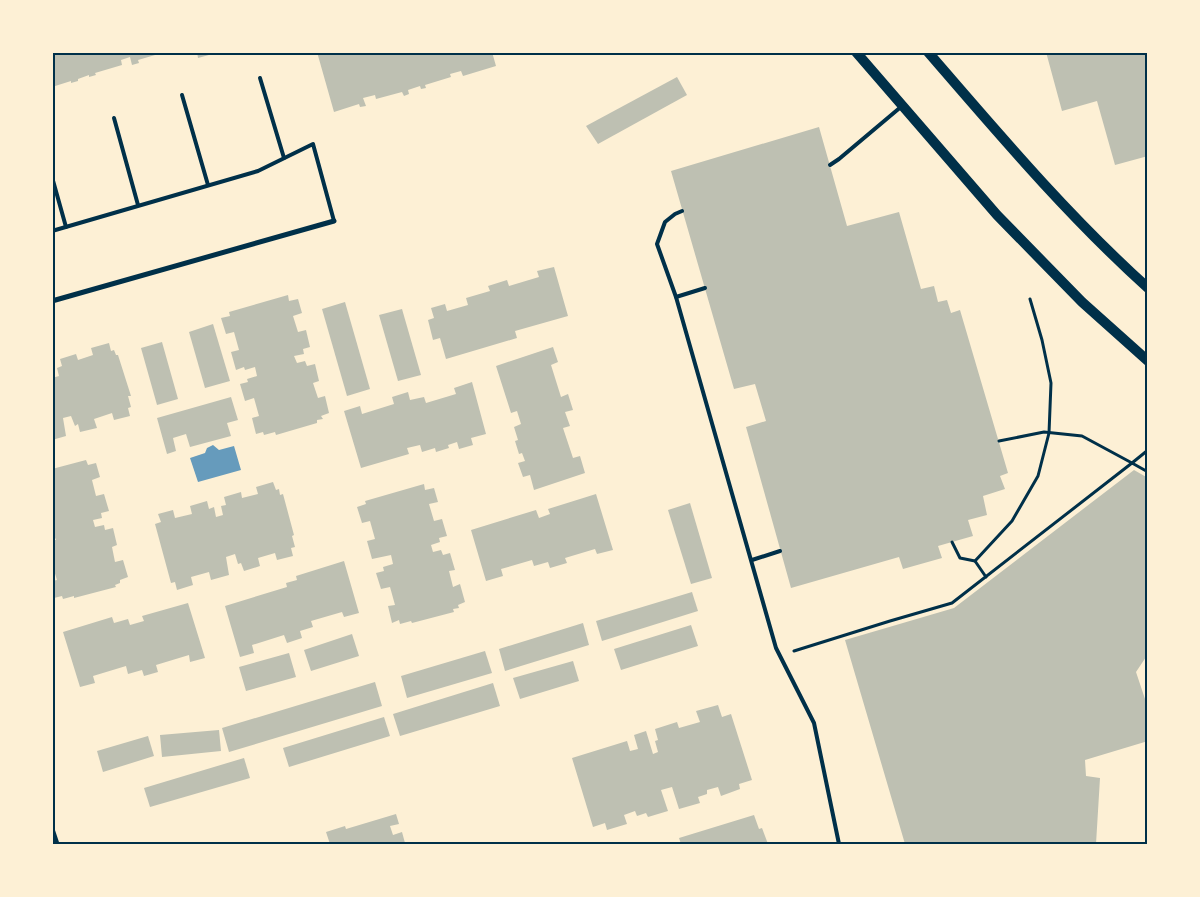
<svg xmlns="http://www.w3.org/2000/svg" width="1200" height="897" font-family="Poppins,sans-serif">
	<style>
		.water { fill: #669bbc }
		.building { fill: #bec0b2 }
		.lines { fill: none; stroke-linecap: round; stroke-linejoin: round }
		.path { stroke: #003049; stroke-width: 3 }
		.service { stroke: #003049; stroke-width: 4 }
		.minor { stroke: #003049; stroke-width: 5 }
		.secondary { stroke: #003049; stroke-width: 10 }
		.neatline { fill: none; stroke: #003049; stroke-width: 2 }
	</style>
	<rect width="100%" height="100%" fill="#fdf0d5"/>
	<polygon class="water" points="213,445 219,450 234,446 241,470 198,482 190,458 205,453 207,448"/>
	<g class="building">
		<polygon points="52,52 162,52 162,53 138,60 139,63 132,65 130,57 121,60 122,65 95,73 96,75 89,77 89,75 78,79 78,81 71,83 71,81 52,87"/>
		<polygon points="197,52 216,52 216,53 198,58"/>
		<polygon points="317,52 492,52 496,66 463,76 461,71 450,74 451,77 425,85 426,88 421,89 420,86 408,90 409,94 404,96 402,92 376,99 375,95 363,98 366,106 360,107 359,104 334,112"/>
		<polygon points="1046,52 1148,52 1148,156 1115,165 1097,101 1062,111"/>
		<polygon points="677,77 687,95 598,144 586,126"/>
		<polygon points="819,127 847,226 899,212 921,289 934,286 938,302 947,300 951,313 960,310 1008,473 1000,476 1005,489 983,496 987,515 968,520 973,536 938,546 942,558 903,569 899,557 791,588 746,427 766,421 755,384 734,389 671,171"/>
		<polygon points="554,267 568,316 515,331 517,338 446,359 440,338 433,340 428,320 434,318 431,308 445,304 447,311 468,305 466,298 490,291 488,286 507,280 509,286 539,277 537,271"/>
		<polygon points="288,295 289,301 298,299 302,313 293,316 298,332 306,330 310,347 303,349 304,354 294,356 297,363 305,361 307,366 315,364 319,381 313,383 318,398 325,396 329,413 321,416 323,419 317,420 317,423 276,435 275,432 264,435 263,432 256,434 252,418 259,416 254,398 245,401 240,384 248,382 247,379 257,376 255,367 245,370 244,367 236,370 231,352 239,350 234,332 226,334 221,318 230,316 229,312"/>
		<polygon points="345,302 370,389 347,396 322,309"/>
		<polygon points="402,309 421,375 398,381 379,315"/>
		<polygon points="213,324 230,381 205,388 189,332"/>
		<polygon points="162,342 178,399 157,405 141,348"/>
		<polygon points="109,343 111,351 114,350 116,355 118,355 131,396 128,396 131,407 128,408 130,416 114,420 112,413 94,419 97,428 80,432 78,424 75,426 71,416 63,418 66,436 52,440 52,378 59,376 57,368 62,366 60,359 76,354 78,360 93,355 91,348"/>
		<polygon points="553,347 558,362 551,365 561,397 568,394 573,410 565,412 570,426 563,428 573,458 580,456 585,473 534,490 530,475 523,477 518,463 525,461 522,453 519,454 515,441 518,440 514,427 521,424 517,411 511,413 496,366"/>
		<polygon points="472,382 486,434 471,438 473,445 459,449 457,442 448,445 449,448 436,452 435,448 422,452 420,445 407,448 409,454 361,468 344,411 360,406 362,414 394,404 392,397 408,392 410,400 424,397 426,403 456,394 454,388"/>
		<polygon points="231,397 238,420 227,423 231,436 190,447 186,434 173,438 176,451 167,454 157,418"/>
		<polygon points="86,460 88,465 96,463 100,477 92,480 96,496 104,494 109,511 101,513 102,518 93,520 95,527 104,525 105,530 113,528 117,545 112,547 115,562 123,560 128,577 120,580 120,583 115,585 116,587 74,598 74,596 63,599 62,596 54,598 52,581 57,580 52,564 52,540 56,540 52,531 52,469"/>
		<polygon points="1134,470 1148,478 1148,654 1136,672 1148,708 1148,741 1085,760 1086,776 1100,778 1096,844 905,844 845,640 954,608"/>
		<polygon points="273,482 276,490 279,489 280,495 283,494 294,535 292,536 295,547 291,548 293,556 277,560 275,553 258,558 260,566 244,571 241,563 238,564 235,554 226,557 229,575 211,580 209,572 191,577 193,585 177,590 175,582 171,583 155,524 161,522 158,514 173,510 175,518 192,514 190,506 207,501 209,509 214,507 216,517 223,515 221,506 226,505 224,497 241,492 242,498 258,494 256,487"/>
		<polygon points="424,484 425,490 434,488 438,502 429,504 434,521 442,519 447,536 439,538 440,542 431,545 433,552 441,550 443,555 450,553 455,570 449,571 453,587 460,584 465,602 458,605 459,608 453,609 454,612 412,623 411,621 400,624 399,620 392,623 388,606 395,605 390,587 381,589 376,573 384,571 383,567 393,564 391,555 372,559 367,541 375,539 370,521 362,523 357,507 366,504 365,501"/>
		<polygon points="596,494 613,550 597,554 595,549 565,558 567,563 550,568 548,562 534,566 532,560 501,569 503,576 486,581 471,530 536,510 539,518 550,514 548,509"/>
		<polygon points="690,503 712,578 691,584 668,510"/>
		<polygon points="344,561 359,613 344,617 342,612 311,621 313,627 300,631 302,638 287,643 284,635 252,645 254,653 240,657 225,606 287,587 286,583 297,580 296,576"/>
		<polygon points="692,592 698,611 602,641 596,621"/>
		<polygon points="188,603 205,658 190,662 189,655 156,665 158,672 144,676 142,670 128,674 126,666 93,676 95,683 80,687 63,632 112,617 114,623 128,619 130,625 144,621 142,616"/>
		<polygon points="583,623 589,645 505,671 499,649"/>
		<polygon points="691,625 698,646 621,670 614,649"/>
		<polygon points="352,634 359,656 311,671 304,650"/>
		<polygon points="485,651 492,673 407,698 401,676"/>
		<polygon points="289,653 296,677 246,691 239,667"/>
		<polygon points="573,661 579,681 520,699 513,678"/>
		<polygon points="375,682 382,706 229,752 222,728"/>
		<polygon points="493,683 500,706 400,736 393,714"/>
		<polygon points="718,705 722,717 731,714 752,780 739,784 740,789 721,796 718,787 707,790 707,794 698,797 700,803 679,809 672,787 661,790 668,811 648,817 646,813 637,816 635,811 624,815 627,824 607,830 605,823 593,827 572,758 627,741 630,751 638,749 634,735 646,731 653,754 658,752 655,741 658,740 655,729 677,722 679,728 700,722 696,711"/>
		<polygon points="384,717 390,736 289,767 283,748"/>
		<polygon points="219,730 221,751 162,757 160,735"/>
		<polygon points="148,736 154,756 103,772 97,751"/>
		<polygon points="244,758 250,778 150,807 144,788"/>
		<polygon points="396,814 399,824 390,826 393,835 402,832 405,843 400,844 330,844 326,832 345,826 346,829"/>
		<polygon points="754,815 759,829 762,828 768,844 681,844 679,838"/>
	</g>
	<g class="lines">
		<g class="path">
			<polyline points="999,441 1044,432 1082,436 1132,463 1148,450"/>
			<polyline points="952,542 960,558 975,561"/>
			<polyline points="986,577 975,561 1012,521 1038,476 1049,433 1051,383 1042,340 1030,299"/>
			<polyline points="794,651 890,621 952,603 1132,463 1148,472"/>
		</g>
		<g class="service">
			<polyline points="260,78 284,158"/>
			<polyline points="182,95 208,185"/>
			<polyline points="114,118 138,205"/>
			<polyline points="830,165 839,159 902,106"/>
			<polyline points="52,177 66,227"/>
			<polyline points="682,211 675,214 665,222 657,244 676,297 776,648 814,723 839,844"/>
			<polyline points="52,231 258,171 313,144 334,221"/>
			<polyline points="676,297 705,288"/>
			<polyline points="752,560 780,551"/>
		</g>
		<g class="minor">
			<polyline points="52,301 334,221"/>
			<polyline points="52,829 57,844"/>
		</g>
		<g class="secondary">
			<polyline points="856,52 997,215 1082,302 1148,361"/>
			<path d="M 928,52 C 998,133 1068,216 1148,288"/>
		</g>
	</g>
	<rect width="1200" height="897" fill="none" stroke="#fdf0d5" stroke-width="108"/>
	<rect x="54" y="54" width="1092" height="789" class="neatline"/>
</svg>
